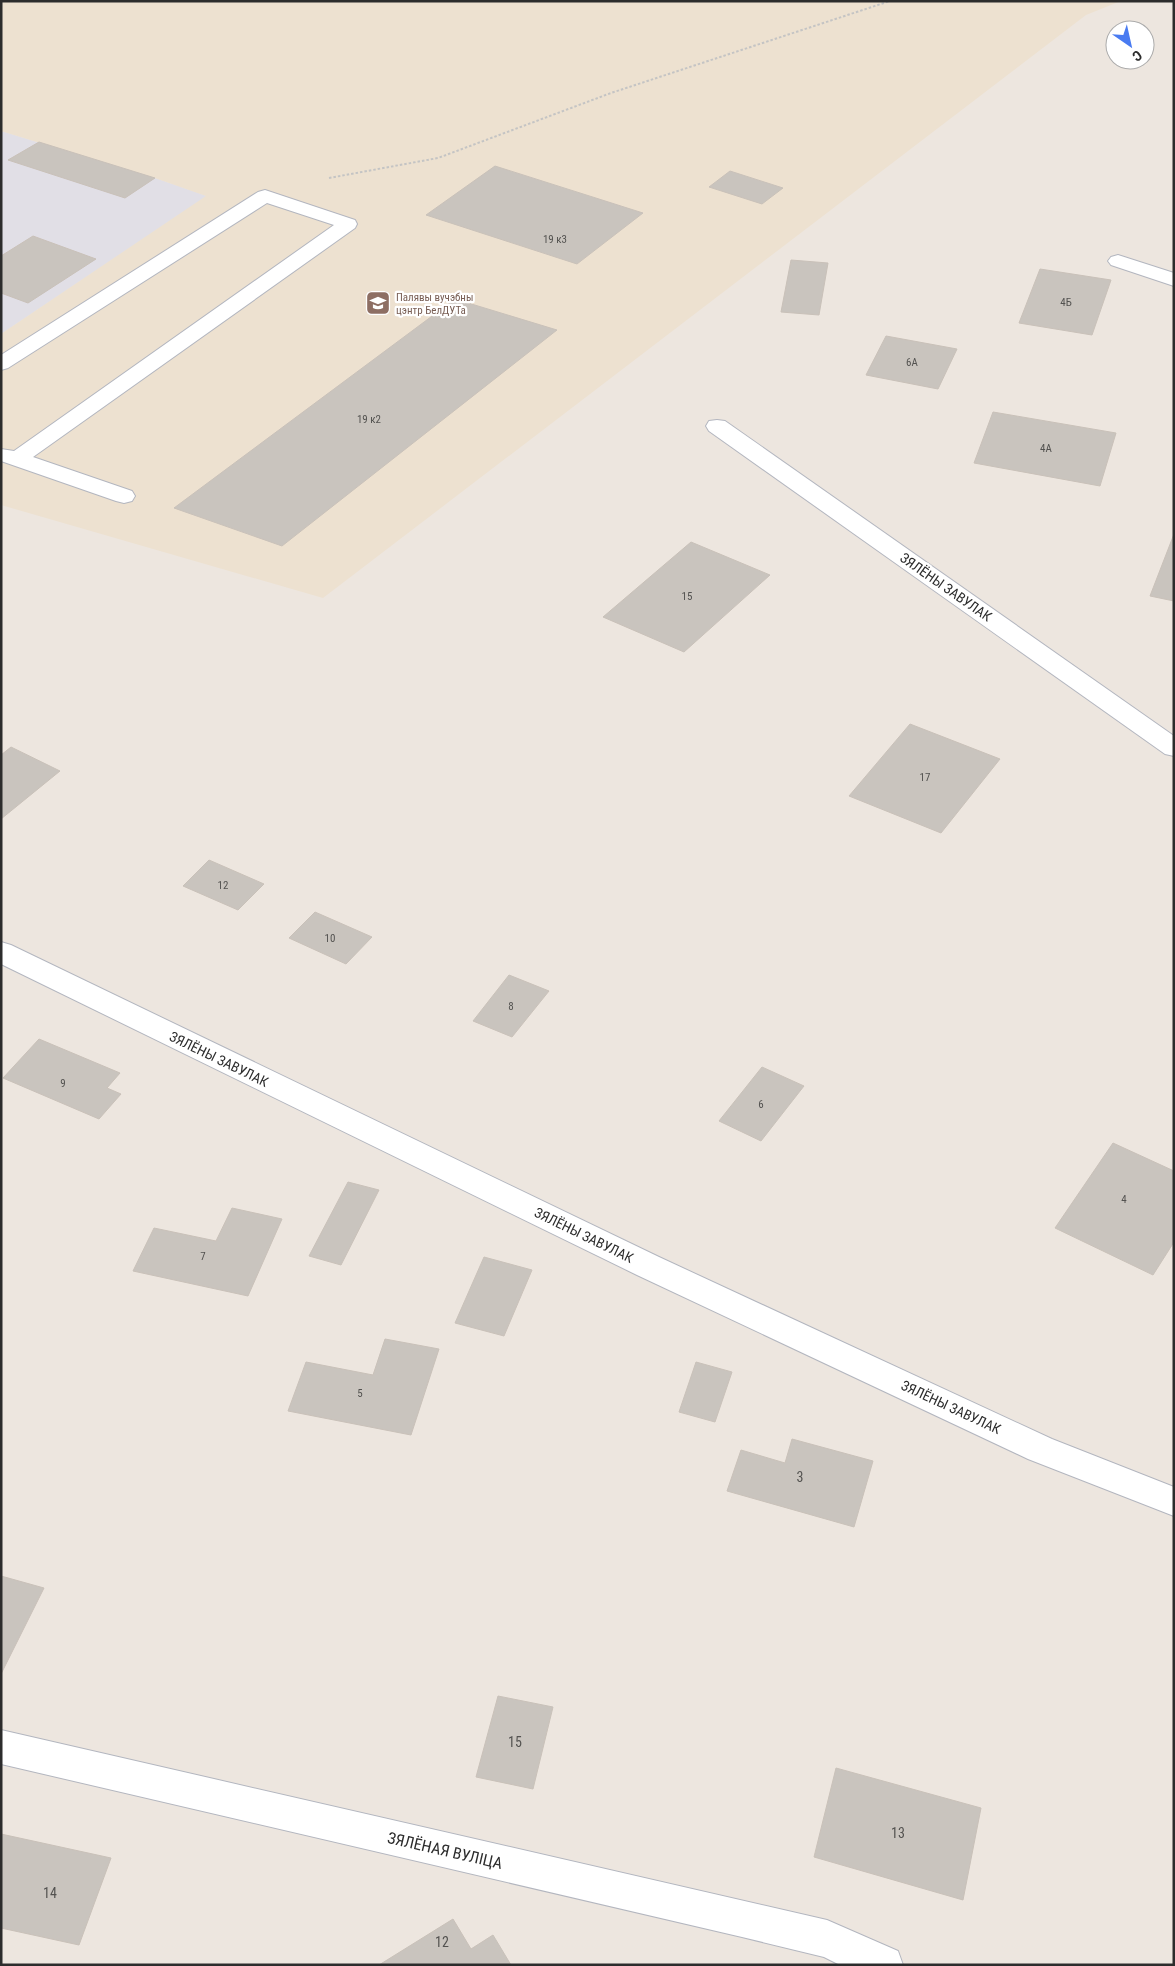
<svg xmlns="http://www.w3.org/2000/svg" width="1175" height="1966" font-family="'Roboto Condensed',sans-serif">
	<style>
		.industrial { fill: #e1dfe6 }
		.education { fill: #ede1d0 }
		.building { fill: #c9c4be; stroke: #c9c1b9 }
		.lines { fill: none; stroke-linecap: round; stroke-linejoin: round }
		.minor-casing { stroke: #b3b6bf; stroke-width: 2 }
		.path { stroke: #c4c4c4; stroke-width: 2; stroke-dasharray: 2.5 2; stroke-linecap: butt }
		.minor { fill: #fff; fill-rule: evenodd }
		.labels { text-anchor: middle; stroke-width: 4.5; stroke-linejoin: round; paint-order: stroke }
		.number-label { font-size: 11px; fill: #535250 }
		.far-education-label { font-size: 11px; fill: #785e54; stroke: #fff; text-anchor: start }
		.street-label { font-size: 14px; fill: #2c2c2c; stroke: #fff }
		.near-number-label { font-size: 14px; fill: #535250 }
		.near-street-label { font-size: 16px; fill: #2c2c2c; stroke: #fff }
	</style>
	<rect width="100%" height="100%" fill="#ede6df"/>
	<polygon class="industrial" points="1,131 155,178 207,196 1,334"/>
	<polygon class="education" points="1,1 1121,1 1086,15 323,598 1,505 1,334 206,196 155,178 1,131"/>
	<g class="building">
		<polygon points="39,142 155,178 125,198 8,160"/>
		<polygon points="495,166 643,213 577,264 426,215"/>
		<polygon points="730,171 783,188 762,204 709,187"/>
		<polygon points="33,236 96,259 28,303 1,293 1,256"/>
		<polygon points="791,260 828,263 819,315 781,312"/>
		<polygon points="1040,269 1111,280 1092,335 1019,323"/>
		<polygon points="455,299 557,330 282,546 174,508"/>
		<polygon points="886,336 957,349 938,389 866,375"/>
		<polygon points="993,412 1116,433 1100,486 974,463"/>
		<polygon points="1174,534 1174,601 1150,596"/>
		<polygon points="691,542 770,575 684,652 603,617"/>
		<polygon points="910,724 1000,759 941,833 849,796"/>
		<polygon points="11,747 60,771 1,819 1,755"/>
		<polygon points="209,860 264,884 238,910 183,886"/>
		<polygon points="315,912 372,937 346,964 289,938"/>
		<polygon points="509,975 549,991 512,1037 473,1021"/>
		<polygon points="39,1039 120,1073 107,1088 121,1094 99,1119 3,1078"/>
		<polygon points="762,1067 804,1086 761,1141 719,1121"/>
		<polygon points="1113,1143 1174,1171 1174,1242 1153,1275 1055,1228"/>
		<polygon points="348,1182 379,1190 341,1265 309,1256"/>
		<polygon points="232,1208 282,1219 248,1296 133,1271 154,1228 216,1241"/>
		<polygon points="484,1257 532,1270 504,1336 455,1323"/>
		<polygon points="385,1339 439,1349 411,1435 288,1411 306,1362 373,1375"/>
		<polygon points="696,1362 732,1372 715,1422 679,1412"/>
		<polygon points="792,1439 873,1461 854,1527 727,1491 741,1450 785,1463"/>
		<polygon points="1,1576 44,1588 1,1674"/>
		<polygon points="498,1696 553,1707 533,1789 476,1777"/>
		<polygon points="836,1768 981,1808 963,1900 814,1857"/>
		<polygon points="1,1834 111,1858 79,1945 1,1928"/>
		<polygon points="453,1919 471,1949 493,1935 511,1965 379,1965"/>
	</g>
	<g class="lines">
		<defs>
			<g id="minor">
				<polygon points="265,190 355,220 357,224 355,228 33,457 132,491 135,496 132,501 124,503 116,501 1,461 1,449 14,451 334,225 267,203 8,368 1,370 1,355 258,192"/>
				<polygon points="1118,255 1174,273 1174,286 1111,265 1108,261 1111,257"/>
				<polygon points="717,420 725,421 1174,736 1174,756 1165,754 709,431 706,426 709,421"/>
				<polygon points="1,942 11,945 659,1257 1052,1439 1174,1487 1174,1516 1028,1459 637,1275 1,964"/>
				<polygon points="1,1730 827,1920 898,1951 903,1965 840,1965 824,1957 742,1937 1,1764"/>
			</g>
		</defs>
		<use href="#minor" class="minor-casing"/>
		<polyline class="path" points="329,178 438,158 611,93 890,1"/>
		<use href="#minor" class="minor"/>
	</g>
	<defs>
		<symbol id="university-square" viewBox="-11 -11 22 22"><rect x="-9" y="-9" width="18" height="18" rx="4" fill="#8d6e63" stroke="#fff"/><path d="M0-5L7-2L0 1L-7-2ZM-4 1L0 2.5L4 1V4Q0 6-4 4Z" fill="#fff"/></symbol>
	</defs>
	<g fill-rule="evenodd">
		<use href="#university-square" x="364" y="289" width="28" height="28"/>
	</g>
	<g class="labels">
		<g class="number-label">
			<text x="555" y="243">19 к3</text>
			<text x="1066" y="306">4Б</text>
			<text x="912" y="366">6А</text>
			<text x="369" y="423">19 к2</text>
			<text x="1046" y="452">4А</text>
			<text x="687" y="600">15</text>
			<text x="925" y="781">17</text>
			<text x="223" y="889">12</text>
			<text x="330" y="942">10</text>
			<text x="511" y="1010">8</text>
			<text x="63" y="1087">9</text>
			<text x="761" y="1108">6</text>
			<text x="1124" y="1203">4</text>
			<text x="203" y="1260">7</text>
			<text x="360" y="1397">5</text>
		</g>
		<g class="far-education-label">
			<text x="396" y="301">Палявы вучэбны<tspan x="396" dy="13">цэнтр БелДУТа</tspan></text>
		</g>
		<g class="street-label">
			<text transform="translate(946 587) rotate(35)" y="5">ЗЯЛЁНЫ ЗАВУЛАК</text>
			<text transform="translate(219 1059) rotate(26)" y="5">ЗЯЛЁНЫ ЗАВУЛАК</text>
			<text transform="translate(584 1235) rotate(26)" y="5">ЗЯЛЁНЫ ЗАВУЛАК</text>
			<text transform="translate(951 1407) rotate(25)" y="5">ЗЯЛЁНЫ ЗАВУЛАК</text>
		</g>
		<g class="near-number-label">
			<text x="800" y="1482">3</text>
			<text x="515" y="1747">15</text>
			<text x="898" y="1838">13</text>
			<text x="50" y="1898">14</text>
			<text x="442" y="1947">12</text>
		</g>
		<g class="near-street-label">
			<text transform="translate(445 1850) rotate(13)" y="6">ЗЯЛЁНАЯ ВУЛІЦА</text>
		</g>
	</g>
	<rect width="1175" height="1966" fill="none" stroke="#2c2c2c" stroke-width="5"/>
	<g transform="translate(1130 45) rotate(146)"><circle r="24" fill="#ffffff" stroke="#ababab"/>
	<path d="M0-4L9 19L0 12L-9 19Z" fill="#497bf1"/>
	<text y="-8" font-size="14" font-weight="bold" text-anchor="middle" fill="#2c2c2c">С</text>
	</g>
</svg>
